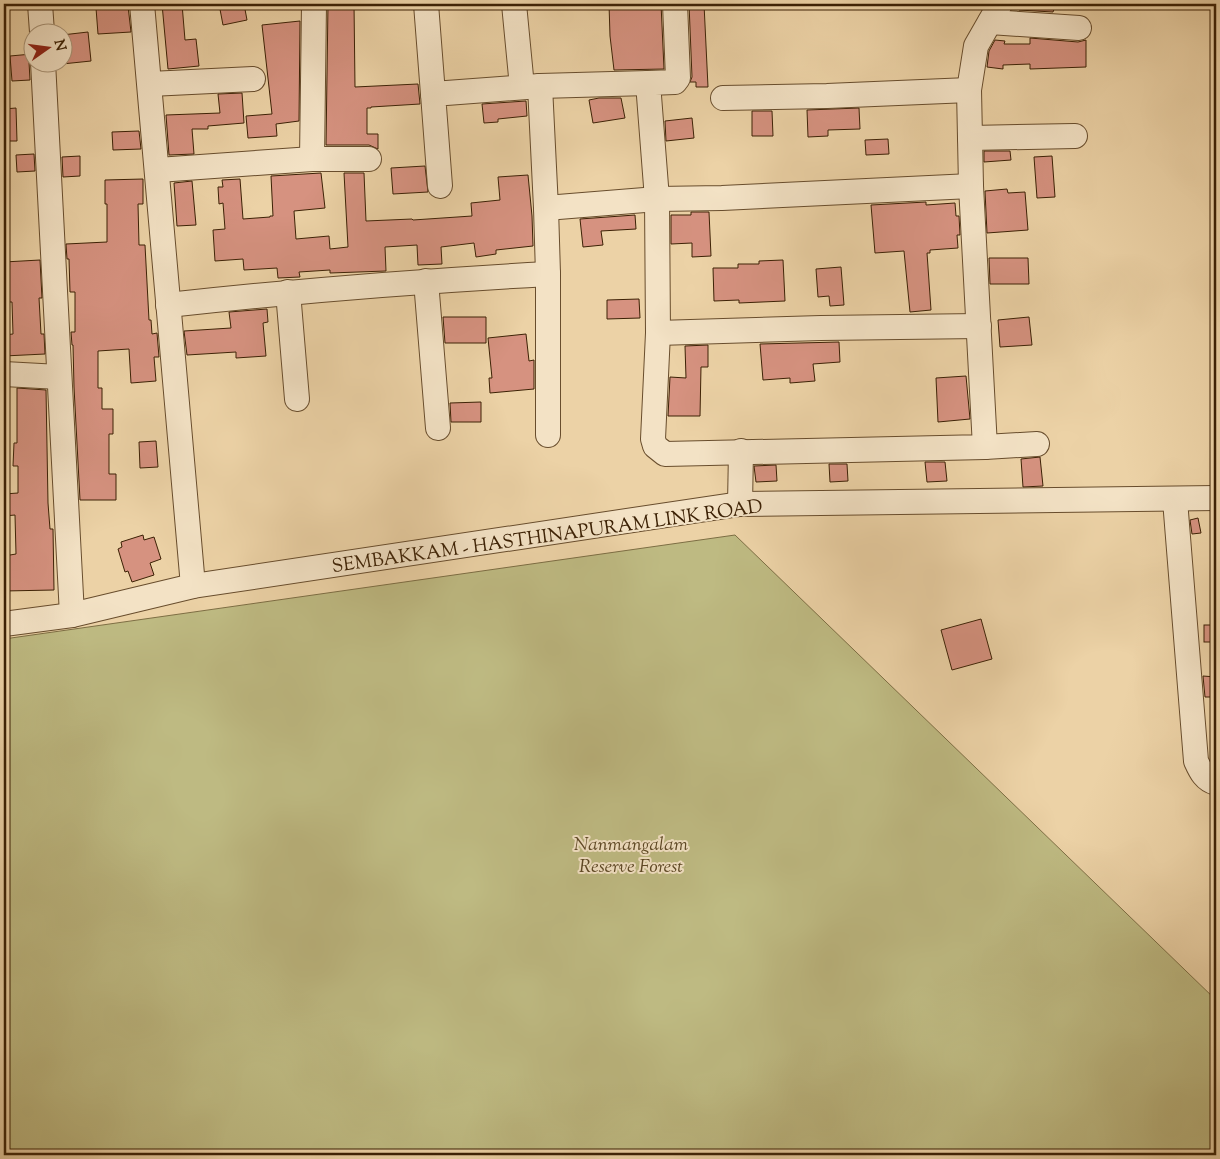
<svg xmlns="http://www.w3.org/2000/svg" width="1220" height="1159" font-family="'Sorts Mill Goudy',serif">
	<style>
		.green { fill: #beba82; stroke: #7d6e44 }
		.building { fill: #d69280; stroke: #3c2105 }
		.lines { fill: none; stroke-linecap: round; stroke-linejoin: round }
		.minor-casing { stroke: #684d2d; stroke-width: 26 }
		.minor { stroke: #f3e2c5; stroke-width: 24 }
		.labels { text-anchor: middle; stroke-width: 4; stroke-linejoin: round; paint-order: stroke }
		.street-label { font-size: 19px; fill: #3c2105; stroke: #f3e2c5 }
		.park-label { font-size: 19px; font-style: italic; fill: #5c4724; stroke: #f3e2c5 }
	</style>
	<rect width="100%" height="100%" fill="#ecd2a6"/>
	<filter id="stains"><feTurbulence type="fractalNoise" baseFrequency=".004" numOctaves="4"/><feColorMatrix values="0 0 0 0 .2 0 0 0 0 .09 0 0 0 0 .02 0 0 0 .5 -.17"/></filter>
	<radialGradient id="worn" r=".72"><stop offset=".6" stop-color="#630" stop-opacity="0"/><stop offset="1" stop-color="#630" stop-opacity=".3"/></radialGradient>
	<polygon class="green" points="735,535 1216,1000 1216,1155 4,1155 4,639"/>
	<g class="building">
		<polygon points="162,4 182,4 185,40 196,39 199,66 168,69"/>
		<polygon points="219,4 244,4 247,20 223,25"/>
		<polygon points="328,4 354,4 355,87 418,84 420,104 371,107 371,108 367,108 367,134 378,134 378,149 369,145 326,145"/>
		<polygon points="609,4 661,4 664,69 614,70 610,36"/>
		<polygon points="689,4 704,4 708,87 696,87 696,82 690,82 692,77"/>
		<polygon points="1020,4 1056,4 1053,12 1019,10"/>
		<polygon points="128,6 131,32 98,34 96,8"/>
		<polygon points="300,21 299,121 276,124 277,136 248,138 246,116 272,114 262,25"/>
		<polygon points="88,32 91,61 62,64 62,35"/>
		<polygon points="1030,38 1078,42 1086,40 1086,67 1030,69 1030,64 1003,65 1003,69 987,67 989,51 995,40 1005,41 1004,44 1030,44"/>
		<polygon points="32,54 29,62 30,80 12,81 10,56"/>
		<polygon points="242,93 244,123 208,126 208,129 192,129 194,154 169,155 166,115 220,113 218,94"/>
		<polygon points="599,98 621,98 625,118 593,123 589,100"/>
		<polygon points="526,101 527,116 498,119 498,122 484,123 482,104"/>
		<polygon points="16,108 17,141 4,141 4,109"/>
		<polygon points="859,108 860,129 828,130 828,136 808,137 807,110"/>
		<polygon points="752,111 772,111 773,136 752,136"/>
		<polygon points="692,118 694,138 666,141 665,121"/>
		<polygon points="139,131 141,149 113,150 112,132"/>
		<polygon points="888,139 889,154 866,155 865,140"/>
		<polygon points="984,151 1010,151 1011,160 984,162"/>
		<polygon points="34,154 35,171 17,172 16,155"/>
		<polygon points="80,156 80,176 63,177 62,157"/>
		<polygon points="1052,156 1055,197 1037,198 1034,157"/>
		<polygon points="425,166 428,192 393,194 391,168"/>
		<polygon points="321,173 325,208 294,211 296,239 329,236 330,249 348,247 344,173 364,173 366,221 412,219 413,220 472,216 471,203 500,200 498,177 528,175 532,216 533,246 496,250 496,254 476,257 474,243 441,247 442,264 418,265 417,245 385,247 386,271 330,273 330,270 299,272 300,277 278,278 277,268 244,270 243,259 215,261 213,230 225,229 223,203 219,204 218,187 223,187 222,180 240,179 243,219 270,217 270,216 273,216 271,176"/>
		<polygon points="143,179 143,204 138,204 139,245 145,245 149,320 151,320 152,334 157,333 159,357 154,357 156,381 131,383 129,349 98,351 98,388 102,388 102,409 113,409 113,434 109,434 109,474 116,474 116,500 80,500 74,387 73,345 72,345 71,332 75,332 75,292 70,292 69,259 67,259 66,244 107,242 107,204 105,204 105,180"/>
		<polygon points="192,181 196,225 177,226 174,183"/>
		<polygon points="1007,189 1008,193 1025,192 1028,230 987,233 985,191"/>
		<polygon points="926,202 926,205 955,203 956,216 959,216 960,235 957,235 958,248 930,250 930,253 927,253 931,310 910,312 904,251 875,253 871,205"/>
		<polygon points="691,212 709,212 711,256 692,257 692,243 671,244 671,215 691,215"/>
		<polygon points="635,215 636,229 601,231 603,245 583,247 580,219"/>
		<polygon points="989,258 1028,258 1029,284 990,284"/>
		<polygon points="40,260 42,298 39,298 41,334 44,334 45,354 4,356 4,335 13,334 12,302 4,302 4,262"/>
		<polygon points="783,260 785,301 739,303 739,300 714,301 713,268 738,268 738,264 759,264 759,261"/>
		<polygon points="841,267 844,305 830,306 829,296 818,297 816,269"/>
		<polygon points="639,299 640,318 607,319 607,300"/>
		<polygon points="267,309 268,322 263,323 266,356 236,358 236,352 187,355 184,331 231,328 229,312"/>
		<polygon points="443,317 486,317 486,343 445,343"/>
		<polygon points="1029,317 1032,345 1000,347 998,320"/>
		<polygon points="526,334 529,361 534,360 534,389 490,393 489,378 492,378 488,338"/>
		<polygon points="839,342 840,362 813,364 815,381 790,383 790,378 763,380 760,344"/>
		<polygon points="708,345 708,367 701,367 700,416 668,416 670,377 686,378 685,346"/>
		<polygon points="966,376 970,419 938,422 936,378"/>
		<polygon points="17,388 46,390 48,503 50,529 53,529 54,590 4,591 4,556 16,554 15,515 4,516 4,494 18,493 18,466 13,466 14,443 17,443"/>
		<polygon points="481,402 481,422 451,422 450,403"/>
		<polygon points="156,441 158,467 140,468 139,442"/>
		<polygon points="1040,457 1043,486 1023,487 1021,459"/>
		<polygon points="925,462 945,462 947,481 927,482"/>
		<polygon points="829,464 847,464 848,481 830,482"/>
		<polygon points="776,465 777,481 756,482 754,466"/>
		<polygon points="1198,518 1201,533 1192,534 1190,520"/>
		<polygon points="143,535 144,540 154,537 161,559 150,563 154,575 132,582 128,571 125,572 118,549 122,547 121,542"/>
		<polygon points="981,619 992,659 952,670 941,630"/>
		<rect x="1204" y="625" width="12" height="17"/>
		<polygon points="1203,676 1216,677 1216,697 1205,697"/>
	</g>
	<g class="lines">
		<defs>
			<g id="minor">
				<polyline points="40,4 42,32"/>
				<polyline points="142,4 193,586"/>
				<polyline points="426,4 433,94"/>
				<polyline points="514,4 522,87"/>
				<polyline points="675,4 678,78 675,82 648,83 657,199 658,333 653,439 655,446 665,454 985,447 971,186 969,90 976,46 1000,4"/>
				<polyline points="990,22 1079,28"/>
				<polyline points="43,62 72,615"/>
				<polyline points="150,84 253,79"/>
				<polyline points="540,86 546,208 548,274 548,435"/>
				<polyline points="723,98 827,96 969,90"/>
				<polyline points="970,138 1075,136"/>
				<polyline points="312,159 314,4"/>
				<polyline points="158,170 312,159 369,159"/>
				<polyline points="440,186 433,94 540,86 648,83"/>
				<polyline points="546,208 657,199 722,198 971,186"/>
				<polyline points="426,281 438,428"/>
				<polyline points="288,292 297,399"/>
				<path d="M 168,305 C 294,291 421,281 548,274"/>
				<polyline points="658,333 821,328 979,326"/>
				<polyline points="4,374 59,377"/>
				<polyline points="985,447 1037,444"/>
				<path d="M 1175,500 L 1196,761 C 1201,772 1205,780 1216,783"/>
				<polyline points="740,504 741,451"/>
				<polyline points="4,624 72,615 193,586 740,504 1216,498"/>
			</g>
		</defs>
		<use href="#minor" class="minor-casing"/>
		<use href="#minor" class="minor"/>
	</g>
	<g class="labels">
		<g class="street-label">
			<text transform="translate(547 535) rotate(-8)" y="7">SEMBAKKAM - HASTHINAPURAM LINK ROAD</text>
		</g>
		<g class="park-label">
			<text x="631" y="850">Nanmangalam<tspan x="631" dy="22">Reserve Forest</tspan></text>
		</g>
	</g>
	<rect width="1220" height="1159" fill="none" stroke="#ecd2a6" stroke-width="20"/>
	<rect x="5" y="5" width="1210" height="1149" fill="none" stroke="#3c2105" stroke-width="2.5"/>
	<rect x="10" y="10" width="1200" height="1139" fill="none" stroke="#3c2105"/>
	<g transform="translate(48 48) rotate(76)"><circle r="24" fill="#f3e2c5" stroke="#aa9578"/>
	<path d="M0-4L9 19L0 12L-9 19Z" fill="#8f2418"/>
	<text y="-8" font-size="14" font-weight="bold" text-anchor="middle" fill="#3c2105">N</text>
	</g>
	<rect width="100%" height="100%" filter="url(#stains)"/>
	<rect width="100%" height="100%" fill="url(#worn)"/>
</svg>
